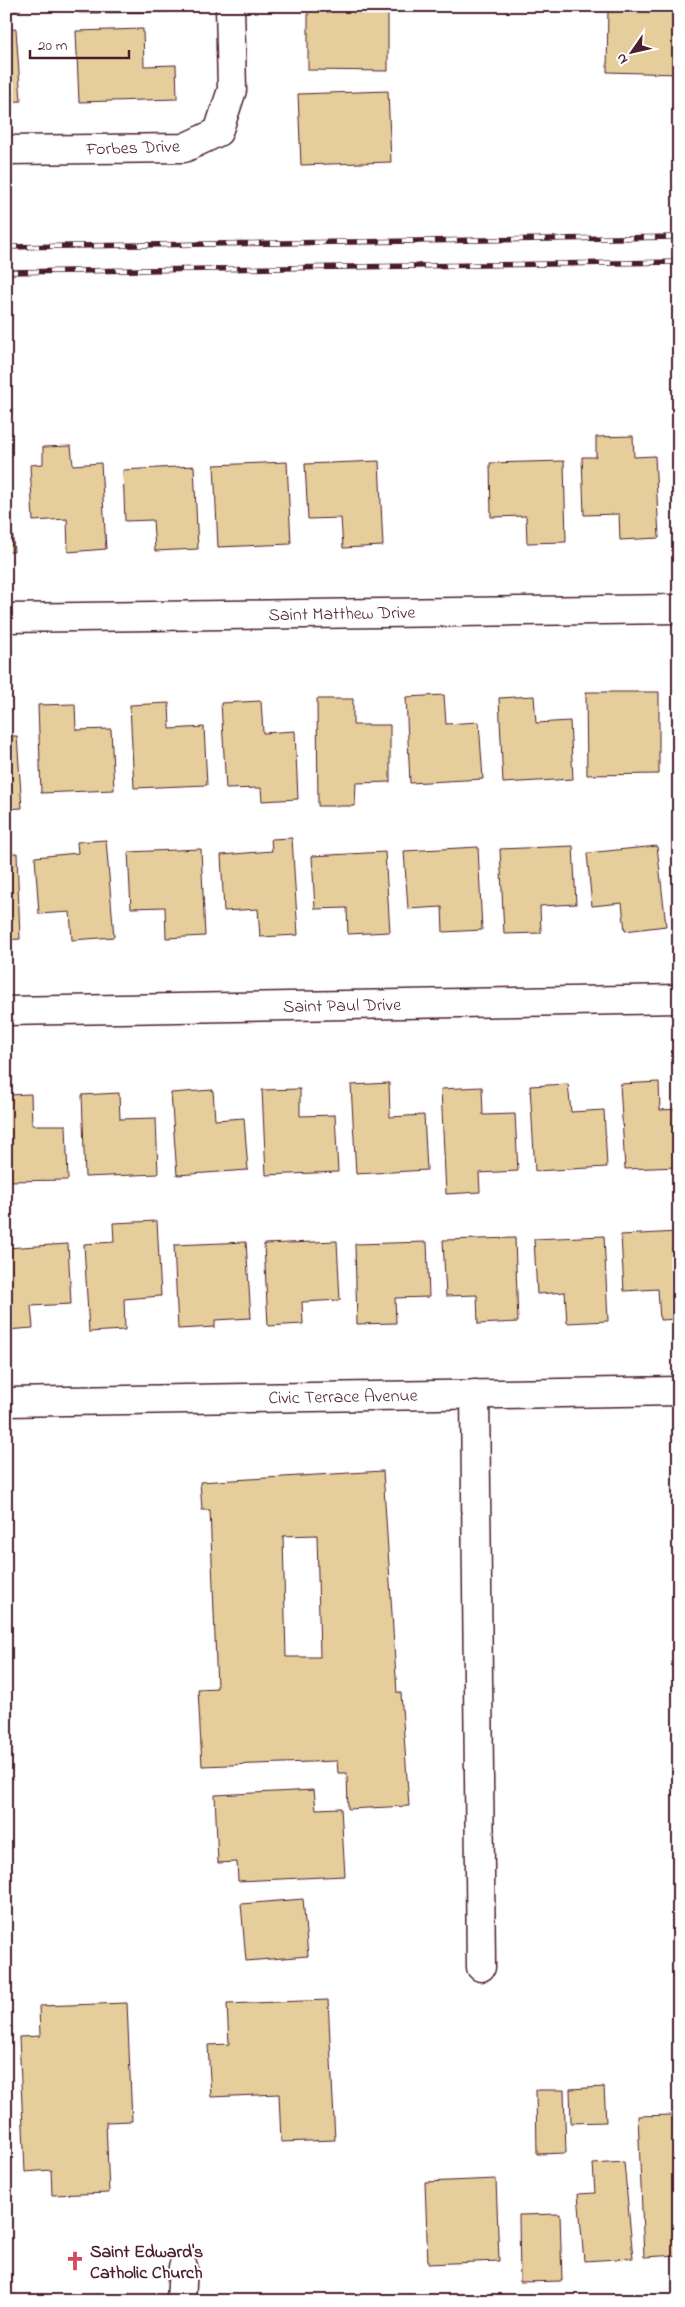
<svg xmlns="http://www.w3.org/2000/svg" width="685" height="2307" font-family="'Indie Flower',sans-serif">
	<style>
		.building { fill: #e6cd9c; stroke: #4a1f2b; fill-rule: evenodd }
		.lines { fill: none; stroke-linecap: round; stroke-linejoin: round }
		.minor-casing { stroke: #4a1f2b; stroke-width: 31 }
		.minor { stroke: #fff; stroke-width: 28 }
		.rail-casing { stroke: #4a1f2b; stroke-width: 5.5 }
		.rail { stroke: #fff; stroke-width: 4; stroke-dasharray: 11; stroke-linecap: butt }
		.labels { text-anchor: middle; stroke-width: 4; stroke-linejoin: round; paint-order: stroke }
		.street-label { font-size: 18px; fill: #4a1f2b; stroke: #fff }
		.poi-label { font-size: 18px; font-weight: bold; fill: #4a1f2b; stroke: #fff; text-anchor: start }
	</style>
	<rect width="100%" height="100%" fill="#fff"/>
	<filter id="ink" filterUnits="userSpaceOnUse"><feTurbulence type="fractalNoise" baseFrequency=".02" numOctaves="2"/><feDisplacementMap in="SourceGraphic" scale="10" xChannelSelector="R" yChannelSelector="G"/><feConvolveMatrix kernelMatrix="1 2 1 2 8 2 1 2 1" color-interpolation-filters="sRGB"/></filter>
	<g filter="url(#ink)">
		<g class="building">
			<polygon points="6,6 20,6 20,11 6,12"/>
			<polygon points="79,6 168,6 168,12 79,13"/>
			<polygon points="308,6 388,6 388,71 308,70"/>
			<polygon points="608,6 679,6 679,74 607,72"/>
			<polygon points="16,29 21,101 6,102 6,30"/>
			<polygon points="143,29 144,66 176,65 177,99 79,102 76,31"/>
			<polygon points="388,91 391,162 301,165 298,94"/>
			<polygon points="676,433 679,433 679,486"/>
			<polygon points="633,436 634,457 655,456 659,538 620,540 619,514 584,515 582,457 596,457 596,437"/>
			<polygon points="71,446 73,465 101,463 106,549 68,552 67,519 33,521 30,465 43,464 43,447"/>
			<polygon points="6,452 14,552 6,552"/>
			<polygon points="379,461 383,546 343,548 341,518 308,519 305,464"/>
			<polygon points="564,461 566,542 527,543 526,516 491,517 490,463"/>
			<polygon points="287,462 291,544 218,547 214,465"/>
			<polygon points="194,466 198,549 155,551 153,520 125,521 123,470"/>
			<polygon points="586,692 659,692 659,774 587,775"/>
			<polygon points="444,695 446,724 479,722 483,779 410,783 406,697"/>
			<polygon points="534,696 536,723 570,721 573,779 503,783 499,698"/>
			<polygon points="317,699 353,699 353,725 390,725 390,782 356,783 355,806 318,806"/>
			<polygon points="261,701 263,733 295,731 298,799 262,801 261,788 226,789 221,703"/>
			<polygon points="169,703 170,729 204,727 207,785 134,788 130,705"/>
			<polygon points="75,704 76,730 111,729 114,790 41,793 38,705"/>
			<polygon points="6,736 17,736 22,808 6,809"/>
			<polygon points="292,838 298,935 260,937 258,909 224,911 221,855 272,851 271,839"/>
			<polygon points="106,840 114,937 72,940 70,912 39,914 35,857 78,853 77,842"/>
			<polygon points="573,846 576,904 540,906 541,933 504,934 500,849"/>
			<polygon points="657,846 666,926 625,931 622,903 592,906 587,853"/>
			<polygon points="478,847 482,930 443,932 442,907 408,909 404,851"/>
			<polygon points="201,849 205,936 166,938 165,907 131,908 128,852"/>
			<polygon points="385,852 390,932 348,934 347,908 315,909 312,856"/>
			<polygon points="17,853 20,939 6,940 6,854"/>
			<polygon points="659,1082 660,1110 679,1109 679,1167 625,1169 620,1084"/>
			<polygon points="389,1083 390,1117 424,1115 427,1170 356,1174 351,1085"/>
			<polygon points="568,1084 571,1112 604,1110 607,1167 535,1171 530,1086"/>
			<polygon points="482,1087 483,1115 515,1114 518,1171 479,1173 480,1192 446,1194 441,1089"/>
			<polygon points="300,1089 300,1116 335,1115 338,1172 266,1175 262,1090"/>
			<polygon points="213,1090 215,1120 244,1118 248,1170 177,1175 171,1093"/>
			<polygon points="119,1093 120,1119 156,1118 158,1174 85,1177 82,1095"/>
			<polygon points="31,1094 32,1125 66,1125 68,1180 6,1181 6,1095"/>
			<polygon points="157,1221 161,1296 124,1299 125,1330 89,1332 84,1244 114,1242 113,1223"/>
			<polygon points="679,1232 679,1319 660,1320 658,1289 624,1291 621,1235"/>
			<polygon points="604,1236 608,1321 567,1323 565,1292 537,1294 534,1239"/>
			<polygon points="515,1238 518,1322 478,1324 477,1295 446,1296 443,1240"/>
			<polygon points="337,1241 340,1300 302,1302 303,1324 268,1326 264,1244"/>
			<polygon points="246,1242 251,1318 215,1320 215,1327 178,1329 174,1245"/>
			<polygon points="427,1242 429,1297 395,1298 396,1323 357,1324 355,1244"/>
			<polygon points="68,1244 71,1304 31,1306 33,1328 6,1330 6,1248"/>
			<path d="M 383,1471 L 397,1693 L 401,1693 L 409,1806 L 348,1809 L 347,1773 L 338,1773 L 337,1761 L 202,1766 L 198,1689 L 217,1688 L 210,1510 L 202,1510 L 200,1482 ZM 317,1535 L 320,1657 L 286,1657 L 283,1536 Z"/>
			<polygon points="314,1790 316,1809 341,1808 345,1876 238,1881 237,1862 218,1863 215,1795"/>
			<polygon points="303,1899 308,1956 246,1961 241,1904"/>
			<polygon points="328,2000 335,2140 281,2142 279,2094 211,2097 208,2045 229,2044 227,2004"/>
			<polygon points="127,2003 132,2121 106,2122 109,2193 52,2195 51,2170 25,2172 19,2037 40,2036 39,2006"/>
			<polygon points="604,2087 606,2122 571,2123 570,2089"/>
			<polygon points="536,2090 564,2090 566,2153 537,2154"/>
			<polygon points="673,2115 675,2165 679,2164 679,2255 644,2257 638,2116"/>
			<polygon points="624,2162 633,2258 584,2261 578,2194 595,2193 593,2164"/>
			<polygon points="496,2179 499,2261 428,2264 425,2182"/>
			<polygon points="560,2214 562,2281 520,2282 519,2215"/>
		</g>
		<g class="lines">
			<defs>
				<g id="minor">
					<polyline points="6,150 184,148 218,132 232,90 230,6"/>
					<polyline points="6,618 679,609"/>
					<polyline points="6,1011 679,999"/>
					<polyline points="475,1394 481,1967"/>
					<polyline points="6,1402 679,1391"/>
					<polyline points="181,2301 183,2267"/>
				</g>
			</defs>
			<use href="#minor" class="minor-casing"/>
			<use href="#minor" class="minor"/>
			<defs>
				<g id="rail">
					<polyline points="6,247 679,237"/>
					<polyline points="6,272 679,262"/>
				</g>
			</defs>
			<use href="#rail" class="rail-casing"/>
			<use href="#rail" class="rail"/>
		</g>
	</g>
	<defs>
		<symbol id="church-bare" viewBox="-9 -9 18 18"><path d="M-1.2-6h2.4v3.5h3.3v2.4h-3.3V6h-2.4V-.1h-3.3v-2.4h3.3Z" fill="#d1495b" stroke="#fff" stroke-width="2.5" paint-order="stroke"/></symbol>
	</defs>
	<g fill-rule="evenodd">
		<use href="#church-bare" x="61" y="2247" width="28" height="28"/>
	</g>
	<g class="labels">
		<g class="street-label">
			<text transform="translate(133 147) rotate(-2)" y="6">Forbes Drive</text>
			<text transform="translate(342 613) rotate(-1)" y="6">Saint Matthew Drive</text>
			<text transform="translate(342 1005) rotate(-1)" y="6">Saint Paul Drive</text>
			<text transform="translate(343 1396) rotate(-1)" y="6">Civic Terrace Avenue</text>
		</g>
		<g class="poi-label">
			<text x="90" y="2257">Saint Edward's<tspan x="90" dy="21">Catholic Church</tspan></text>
		</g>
	</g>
	<rect width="685" height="2307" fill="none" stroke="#fff" stroke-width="25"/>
	<rect x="12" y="12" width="660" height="2282" fill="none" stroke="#4a1f2b" stroke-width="2" filter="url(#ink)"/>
	<g transform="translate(632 52) rotate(236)" stroke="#ffffff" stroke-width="4" paint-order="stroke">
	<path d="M0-4L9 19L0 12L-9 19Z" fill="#4a1f2b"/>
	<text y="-8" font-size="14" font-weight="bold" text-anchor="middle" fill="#4a1f2b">N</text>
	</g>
	<path d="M30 50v8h99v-8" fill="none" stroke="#4a1f2b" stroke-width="2.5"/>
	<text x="38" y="50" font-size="15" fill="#4a1f2b" stroke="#ffffff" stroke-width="4" paint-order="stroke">20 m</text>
</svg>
